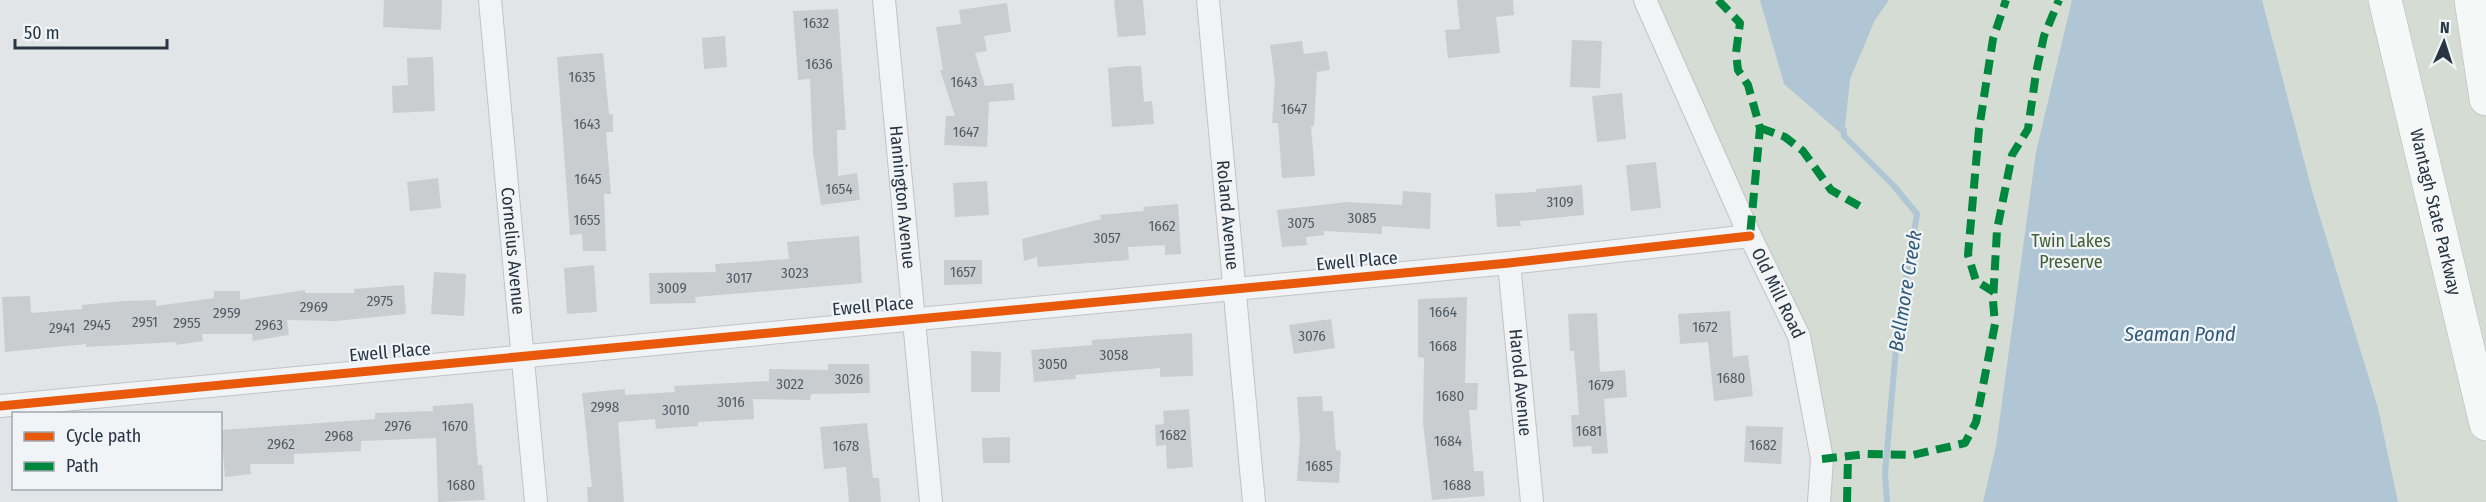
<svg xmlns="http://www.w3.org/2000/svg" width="2486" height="502" font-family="'Fira Sans Condensed',sans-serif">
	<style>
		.green { fill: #d4dcd3 }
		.water { fill: #b0c6d4 }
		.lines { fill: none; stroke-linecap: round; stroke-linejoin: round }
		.stream { stroke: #b0c6d4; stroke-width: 6 }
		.building { fill: #cacdd0 }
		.minor-casing { stroke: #c0c3c6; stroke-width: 24 }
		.highway-casing { stroke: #b4b8bd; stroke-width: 34 }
		.minor { stroke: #f2f3f4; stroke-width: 22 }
		.highway { stroke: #f6f7f7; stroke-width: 33 }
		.quiet { stroke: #00873e; stroke-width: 8; stroke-dasharray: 15 8; stroke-linecap: butt }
		.cycleway-casing { stroke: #f0f4f7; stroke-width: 13 }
		.cycleway { stroke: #e8590c; stroke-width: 9 }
		.labels { text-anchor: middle; stroke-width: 4.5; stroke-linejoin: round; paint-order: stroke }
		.number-label { font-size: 15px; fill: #515c66 }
		.street-label { font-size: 18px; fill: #283542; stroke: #f0f4f7 }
		.park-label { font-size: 18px; fill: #425f35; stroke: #f0f4f7 }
		.water-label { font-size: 20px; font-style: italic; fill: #305a78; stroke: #f0f4f7 }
	</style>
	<rect width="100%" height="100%" fill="#e2e5e8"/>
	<polygon class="green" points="1655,0 2486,0 2486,502 1826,502 1813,365"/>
	<g class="water">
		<polygon points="1760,0 1889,0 1875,20 1850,79 1844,136 1784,84"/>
		<polygon points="2072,0 2262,0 2312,191 2378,408 2398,502 1983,502 1996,446 2036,152"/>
	</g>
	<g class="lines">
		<polyline class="stream" points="1844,130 1844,136 1894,186 1917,214 1898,326 1885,473 1887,502"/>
	</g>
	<g class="building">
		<polygon points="384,0 442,0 441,30 383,27"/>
		<polygon points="1114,0 1143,0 1146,35 1118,37"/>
		<polygon points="1457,0 1513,0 1514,15 1496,17 1500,53 1448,58 1445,30 1460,29"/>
		<polygon points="1007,3 1011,32 984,36 987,51 975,53 985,86 1013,83 1015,100 989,102 987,147 944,145 946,116 955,116 940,70 943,70 936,27 961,24 959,10"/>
		<polygon points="838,9 846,130 837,130 838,176 857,173 860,200 821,205 813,153 810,79 798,80 793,11"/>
		<polygon points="725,36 727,67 704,69 702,38"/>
		<polygon points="1572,40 1602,41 1600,88 1570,87"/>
		<polygon points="1302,41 1304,54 1327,51 1330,70 1317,72 1314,126 1311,126 1315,176 1282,178 1278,123 1272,123 1275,81 1270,45"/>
		<polygon points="603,53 609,114 613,114 613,132 606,132 611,194 604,194 606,251 583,251 582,234 570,235 557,57"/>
		<polygon points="433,57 435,111 393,113 392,86 408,85 407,58"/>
		<polygon points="1128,66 1141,66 1144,102 1152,101 1154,124 1112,127 1108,68"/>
		<polygon points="1622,93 1626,139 1597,142 1592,96"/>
		<polygon points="1656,162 1661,208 1631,211 1626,165"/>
		<polygon points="438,178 441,208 410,211 407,182"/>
		<polygon points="987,181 989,215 955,217 953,183"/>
		<polygon points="1582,185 1584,215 1520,221 1521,226 1497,227 1495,194 1536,192 1536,189"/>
		<polygon points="1403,191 1431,193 1430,229 1382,226 1382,234 1324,231 1324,235 1306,237 1307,245 1282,247 1277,210 1347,202 1402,205"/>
		<polygon points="1178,204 1181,254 1165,255 1165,245 1128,247 1129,260 1038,267 1037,257 1024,261 1022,239 1101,219 1100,215 1144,211 1143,207"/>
		<polygon points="859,236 862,283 695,297 696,303 650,304 649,273 716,272 715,264 789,259 787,242"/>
		<polygon points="944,260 982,260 982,284 944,285"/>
		<polygon points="594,265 597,312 567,314 564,268"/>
		<polygon points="434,272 466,274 464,316 431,314"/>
		<polygon points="404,285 406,314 335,321 287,320 289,335 253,341 252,334 202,334 203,341 177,345 176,342 86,347 86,344 5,352 2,297 30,296 31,313 82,309 82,305 124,301 156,300 156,306 214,298 214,291 240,291 240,300 305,290 305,293 354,293 354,289"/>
		<polygon points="1467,297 1465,383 1478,383 1477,410 1469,410 1474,471 1483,471 1485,496 1432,500 1423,423 1424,358 1418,357 1418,299"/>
		<polygon points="1730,311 1733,357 1748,355 1753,396 1714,401 1708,342 1680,344 1678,314"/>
		<polygon points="1597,313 1600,372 1625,370 1627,397 1604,399 1608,453 1592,454 1591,446 1573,447 1571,415 1579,415 1574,351 1570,351 1568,314"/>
		<polygon points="1331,319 1335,348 1294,354 1289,325"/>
		<polygon points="1192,333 1193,376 1160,377 1160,368 1075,375 1076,379 1034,382 1031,350 1092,345 1092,340"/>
		<polygon points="971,351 1001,352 1000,392 971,392"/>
		<polygon points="828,364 869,364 870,393 811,394 810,400 753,399 754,419 698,422 698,426 656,429 655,419 618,422 624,502 588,502 587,487 592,487 582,393 625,389 625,395 675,392 674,386 769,381 769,369 828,370"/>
		<polygon points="1322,396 1323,411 1333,411 1336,450 1341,451 1339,483 1297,481 1300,438 1297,397"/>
		<polygon points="473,403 478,465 482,465 485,500 438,502 436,438 361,441 361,451 294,454 294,464 250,464 251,474 225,477 221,430 375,419 375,413 433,411 433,406"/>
		<polygon points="1189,409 1193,467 1167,469 1166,445 1156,446 1155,425 1164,424 1163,411"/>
		<polygon points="867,423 873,478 879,478 881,502 849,502 846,467 824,469 820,427"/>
		<polygon points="1746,426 1783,427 1781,464 1744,462"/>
		<polygon points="1010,437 1010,463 983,463 982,438"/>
	</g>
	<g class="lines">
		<defs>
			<g id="minor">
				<path id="s1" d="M 490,0 L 536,502"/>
				<path id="s2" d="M 884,0 L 931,502"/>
				<path id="s3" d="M 1208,0 L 1254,502"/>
				<path id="s4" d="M 1645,0 L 1750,236 L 1799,336 L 1822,459 L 1819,502"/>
				<path id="s5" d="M 1509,263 L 1532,502"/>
				<polyline points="0,406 1509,263 1750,236"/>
			</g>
			<g id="highway">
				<path id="s6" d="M 2385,0 L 2486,424"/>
				<polyline points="2471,0 2486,99"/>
			</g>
		</defs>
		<use href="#minor" class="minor-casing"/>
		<use href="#highway" class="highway-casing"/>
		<use href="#minor" class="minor"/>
		<use href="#highway" class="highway"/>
		<g class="quiet">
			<polyline points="1718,0 1740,23 1736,53 1738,70 1748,85 1760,128 1750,236"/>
			<polyline points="1760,128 1785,137 1803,151 1831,190 1861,207"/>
			<polyline points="1994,292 1976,281 1968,255 1979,129 1993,39 2006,0"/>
			<polyline points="1822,459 1867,454 1913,455 1965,443 1976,422 1995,324 1993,301 1997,230 2012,155 2028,129 2036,73 2044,36 2059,0"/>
			<polyline points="1847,502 1848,456"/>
		</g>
		<defs>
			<polyline id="cycleway" points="0,406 1509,263 1750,236"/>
		</defs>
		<use href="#cycleway" class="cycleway-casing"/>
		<use href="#cycleway" class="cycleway"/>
	</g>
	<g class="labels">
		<g class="number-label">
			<text x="816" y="28">1632</text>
			<text x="819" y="69">1636</text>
			<text x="582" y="82">1635</text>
			<text x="964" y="87">1643</text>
			<text x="1294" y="114">1647</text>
			<text x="587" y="129">1643</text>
			<text x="966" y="137">1647</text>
			<text x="588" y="184">1645</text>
			<text x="839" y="194">1654</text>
			<text x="1560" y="207">3109</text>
			<text x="1362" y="223">3085</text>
			<text x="587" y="225">1655</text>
			<text x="1301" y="228">3075</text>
			<text x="1162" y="231">1662</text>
			<text x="1107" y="243">3057</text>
			<text x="963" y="277">1657</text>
			<text x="795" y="278">3023</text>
			<text x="739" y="283">3017</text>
			<text x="672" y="293">3009</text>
			<text x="380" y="306">2975</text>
			<text x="314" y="312">2969</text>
			<text x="1443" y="317">1664</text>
			<text x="227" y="318">2959</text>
			<text x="145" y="327">2951</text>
			<text x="187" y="328">2955</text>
			<text x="97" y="330">2945</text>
			<text x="269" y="330">2963</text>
			<text x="1705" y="332">1672</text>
			<text x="62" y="333">2941</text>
			<text x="1312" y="341">3076</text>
			<text x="1443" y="351">1668</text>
			<text x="1114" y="360">3058</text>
			<text x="1053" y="369">3050</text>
			<text x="1731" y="383">1680</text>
			<text x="849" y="384">3026</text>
			<text x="790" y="389">3022</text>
			<text x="1601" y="390">1679</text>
			<text x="1450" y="401">1680</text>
			<text x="731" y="407">3016</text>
			<text x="605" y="412">2998</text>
			<text x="676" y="415">3010</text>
			<text x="398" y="431">2976</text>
			<text x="455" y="431">1670</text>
			<text x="1589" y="436">1681</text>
			<text x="1173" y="440">1682</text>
			<text x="339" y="441">2968</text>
			<text x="1448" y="446">1684</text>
			<text x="281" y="449">2962</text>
			<text x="1763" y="450">1682</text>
			<text x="846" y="451">1678</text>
			<text x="1319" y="471">1685</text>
			<text x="461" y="490">1680</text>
			<text x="1457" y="490">1688</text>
		</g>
		<g class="street-label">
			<text dy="6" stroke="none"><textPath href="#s2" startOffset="198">Hannington Avenue</textPath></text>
			<text dy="6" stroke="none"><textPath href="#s6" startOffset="218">Wantagh State Parkway</textPath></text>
			<text dy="6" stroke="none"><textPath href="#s3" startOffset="216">Roland Avenue</textPath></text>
			<text dy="6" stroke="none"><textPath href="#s1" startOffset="252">Cornelius Avenue</textPath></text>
			<text transform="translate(1357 261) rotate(-5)" y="6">Ewell Place</text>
			<text dy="6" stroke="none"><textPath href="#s4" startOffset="322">Old Mill Road</textPath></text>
			<text transform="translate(873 306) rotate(-5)" y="6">Ewell Place</text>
			<text transform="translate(390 352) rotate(-5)" y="6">Ewell Place</text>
			<text dy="6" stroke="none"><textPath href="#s5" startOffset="120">Harold Avenue</textPath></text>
		</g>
		<g class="park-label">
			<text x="2071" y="247">Twin Lakes<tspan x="2071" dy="21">Preserve</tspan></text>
		</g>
		<g class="water-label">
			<text transform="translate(1905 291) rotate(-81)" y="7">Bellmore Creek</text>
			<text x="2180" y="341">Seaman Pond</text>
		</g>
	</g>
	<rect x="12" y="412" width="210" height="78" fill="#f0f4f7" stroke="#a0a8af" stroke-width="1.5"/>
	<rect x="24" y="432" width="30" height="9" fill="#e8590c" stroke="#a0a8af" stroke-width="1.5"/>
	<text x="66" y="442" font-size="18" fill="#283542">Cycle path</text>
	<rect x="24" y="462" width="30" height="9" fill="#00873e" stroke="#a0a8af" stroke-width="1.5"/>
	<text x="66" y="472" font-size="18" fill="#283542">Path</text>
	<g transform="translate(2444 42) rotate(3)" stroke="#f0f4f7" stroke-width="4.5" paint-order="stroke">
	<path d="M0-4.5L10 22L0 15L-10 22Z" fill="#283542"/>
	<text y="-9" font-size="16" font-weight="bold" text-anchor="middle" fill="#283542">N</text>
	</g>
	<path d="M15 39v9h152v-9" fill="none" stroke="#283542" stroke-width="3"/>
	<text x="24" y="39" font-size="18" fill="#283542" stroke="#f0f4f7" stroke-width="4.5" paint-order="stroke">50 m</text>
</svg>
